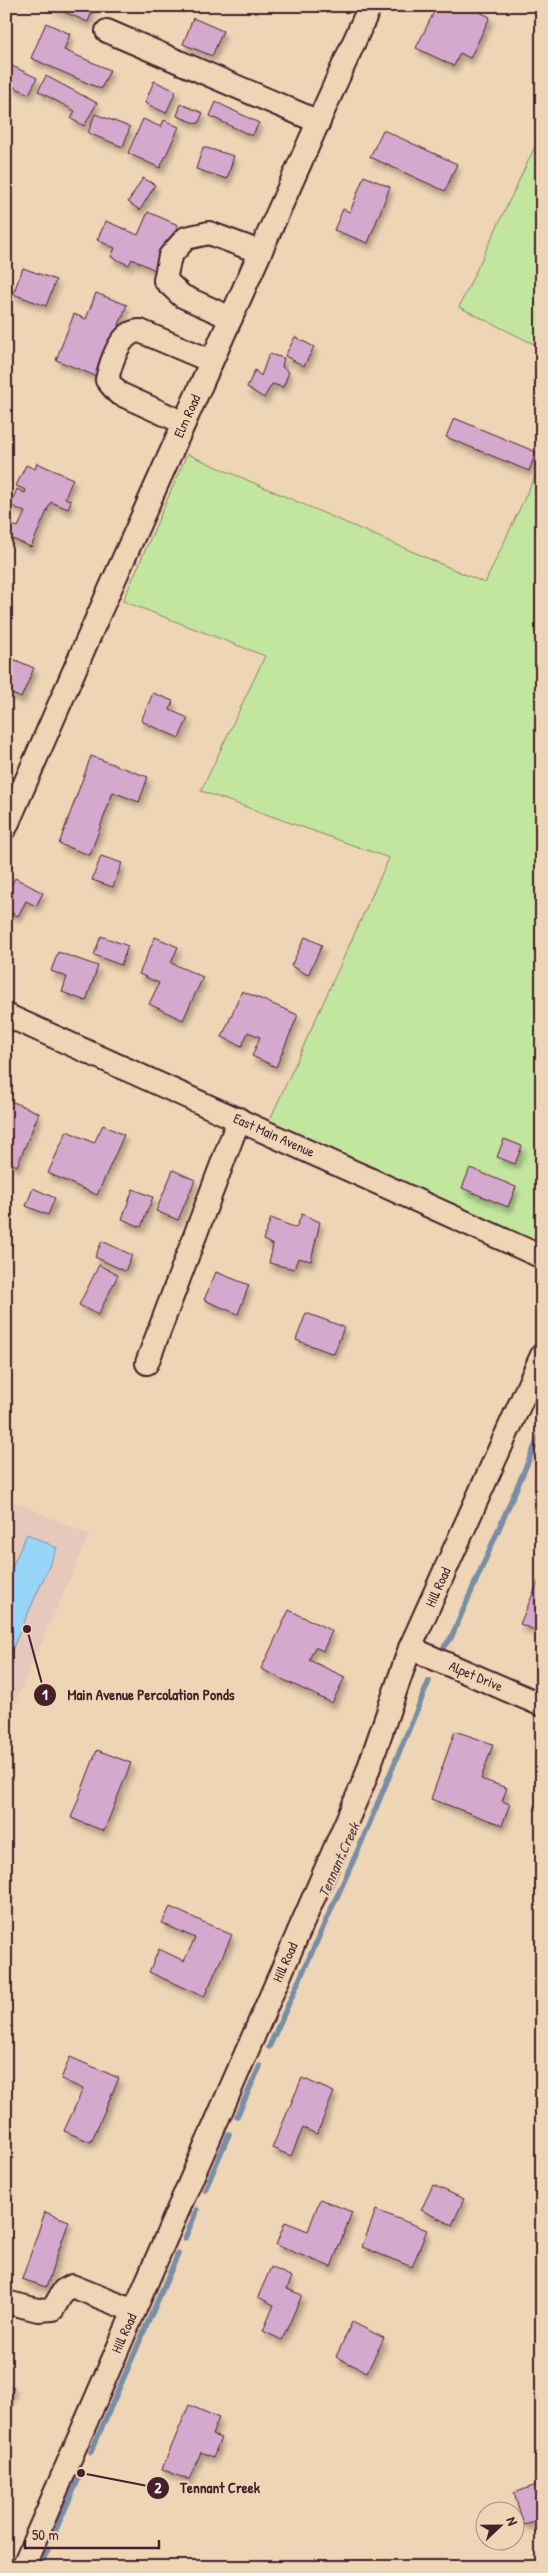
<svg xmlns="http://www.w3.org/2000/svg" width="548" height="2573" font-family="'Patrick Hand',sans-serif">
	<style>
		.built { fill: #e6c8bc }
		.green { fill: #c3e69f; stroke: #868265 }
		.water { fill: #97d6f9; stroke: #788da7 }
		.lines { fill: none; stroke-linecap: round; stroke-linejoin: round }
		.stream { stroke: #788da7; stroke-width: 5.5 }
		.building { fill: #d5a9cd; stroke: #4a1f2b; filter: url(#shadow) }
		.minor-casing { stroke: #4a1f2b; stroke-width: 26 }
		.minor { stroke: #edd5b5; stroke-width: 22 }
		.labels { text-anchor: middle; stroke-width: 4; stroke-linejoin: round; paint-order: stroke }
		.street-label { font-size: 14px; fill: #4a1f2b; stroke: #edd5b5 }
		.water-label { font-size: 15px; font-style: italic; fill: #563a4a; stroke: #edd5b5 }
		.leader { fill: none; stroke: #4a1f2b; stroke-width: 2 }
		.callout-dot { fill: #4a1f2b; stroke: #edd5b5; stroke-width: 2 }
		.mark-label { font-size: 15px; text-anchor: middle; font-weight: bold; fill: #fff }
		.callout-label { font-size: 15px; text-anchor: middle; font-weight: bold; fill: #4a1f2b; stroke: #edd5b5; stroke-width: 4; stroke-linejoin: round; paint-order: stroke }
	</style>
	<defs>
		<filter id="shadow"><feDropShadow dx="3" dy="5.5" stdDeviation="2.5" flood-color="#0004"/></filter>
	</defs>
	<rect width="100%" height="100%" fill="#edd5b5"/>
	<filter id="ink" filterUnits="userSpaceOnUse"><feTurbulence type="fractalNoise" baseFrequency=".02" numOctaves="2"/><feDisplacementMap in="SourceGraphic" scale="10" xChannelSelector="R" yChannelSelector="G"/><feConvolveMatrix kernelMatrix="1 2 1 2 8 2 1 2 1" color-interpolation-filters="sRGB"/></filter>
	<g filter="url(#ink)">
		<polygon class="built" points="6,1498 89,1535 6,1723"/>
		<g class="green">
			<polygon points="541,134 542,134 542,348 459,307"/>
			<polygon points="187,454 485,583 542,461 542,1244 268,1124 389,858 201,791 265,656 123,601"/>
		</g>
		<polygon class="water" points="27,1534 57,1548 6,1663 6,1581"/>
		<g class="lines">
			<g class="stream">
				<polyline points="442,1650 451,1638 542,1430"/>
				<polyline points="269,2047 362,1841 429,1681"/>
				<polyline points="237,2116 260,2066"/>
				<polyline points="205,2190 229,2134"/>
				<polyline points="185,2238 197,2210"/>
				<polyline points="91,2452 178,2254"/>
				<polyline points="54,2534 81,2473"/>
				<polyline points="40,2567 48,2549"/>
			</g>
		</g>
		<g class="building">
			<polygon points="50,6 94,6 88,22"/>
			<polygon points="437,6 467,6 490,17 470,58 460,53 454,66 416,48"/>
			<polygon points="193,18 223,31 212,56 183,44"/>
			<polygon points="46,23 70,34 64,50 110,70 101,89 31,58"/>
			<polygon points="10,65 37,78 29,94 6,83 6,73"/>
			<polygon points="46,76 97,103 84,126 71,119 75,111 38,91"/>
			<polygon points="154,81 176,91 166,113 145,103"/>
			<polygon points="216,102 259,123 252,136 210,116"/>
			<polygon points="181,104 203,113 198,124 177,116"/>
			<polygon points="95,114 130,127 123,147 88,133"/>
			<polygon points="143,119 161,127 164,120 179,127 160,168 128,153"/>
			<polygon points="383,130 457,164 445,191 370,157"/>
			<polygon points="203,147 234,156 227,179 196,169"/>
			<polygon points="364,176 390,187 368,243 334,230 343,209 350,212"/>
			<polygon points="143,178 155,185 140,210 128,202"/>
			<polygon points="148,212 178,225 157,271 132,259 129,265 111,257 115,248 97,240 106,221 138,235"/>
			<polygon points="23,268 56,280 46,306 13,294"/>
			<polygon points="96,293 127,305 98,377 56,360 74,314 86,319"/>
			<polygon points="295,337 314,347 304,366 285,356"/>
			<polygon points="269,354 284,358 282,367 289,372 283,387 272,384 264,398 247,387 255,370 261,376"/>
			<polygon points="454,418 536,452 529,471 446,437"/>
			<polygon points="37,463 73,479 65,498 71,501 68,509 51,502 31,547 6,536 6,522 18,527 25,512 10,505 17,489 25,493 26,490 16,486 26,465 35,469"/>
			<polygon points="6,656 34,668 21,698 6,691 8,678 6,677"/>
			<polygon points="153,693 173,701 170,710 188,718 179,738 141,721"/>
			<polygon points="91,756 148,777 139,802 113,792 90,855 59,844"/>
			<polygon points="101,856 122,863 113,887 92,880"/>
			<polygon points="15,878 43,893 36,906 26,901 18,916 6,910 6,895"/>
			<polygon points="101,936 128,946 121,965 94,955"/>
			<polygon points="155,937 178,947 171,963 203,977 183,1020 149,1004 159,983 139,974"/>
			<polygon points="305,937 322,945 308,975 291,966"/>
			<polygon points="58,952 98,966 86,1001 62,992 67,977 51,971"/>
			<polygon points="242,991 298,1015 276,1067 252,1056 260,1037 248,1032 242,1046 222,1037"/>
			<polygon points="6,1099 39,1113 17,1166 6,1161"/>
			<polygon points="103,1125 124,1135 97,1195 48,1173 67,1131 94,1143"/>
			<polygon points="504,1139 522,1146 515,1164 497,1157"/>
			<polygon points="470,1168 516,1187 508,1207 462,1188"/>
			<polygon points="173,1170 195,1180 178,1220 156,1211"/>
			<polygon points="33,1188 55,1198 48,1215 26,1206"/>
			<polygon points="133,1189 153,1197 141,1227 122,1219"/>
			<polygon points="302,1214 320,1222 311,1261 298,1258 294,1269 269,1263 273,1245 263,1240 271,1218 296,1228"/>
			<polygon points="102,1241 132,1255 125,1271 95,1257"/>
			<polygon points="99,1265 118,1275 98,1315 79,1305"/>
			<polygon points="216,1272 249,1285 238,1314 204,1300"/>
			<polygon points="306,1313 344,1327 334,1354 296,1340"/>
			<polygon points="542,1573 542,1633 520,1624"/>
			<polygon points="289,1610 332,1631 323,1651 315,1647 309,1660 345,1677 332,1703 261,1669"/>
			<polygon points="455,1731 493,1744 481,1779 507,1788 502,1801 510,1804 502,1825 431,1799"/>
			<polygon points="97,1750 131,1763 104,1831 71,1818"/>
			<polygon points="170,1907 232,1935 204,1997 149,1972 159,1949 184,1961 195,1938 162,1923"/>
			<polygon points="70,2057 119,2078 91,2142 64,2131 83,2089 61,2079"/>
			<polygon points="302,2078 334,2092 317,2134 303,2128 291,2156 272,2148"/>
			<polygon points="433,2185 464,2199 452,2225 421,2210"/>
			<polygon points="320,2199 352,2212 331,2267 276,2245 285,2222 308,2231"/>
			<polygon points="376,2210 427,2230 412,2267 362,2247"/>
			<polygon points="45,2212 69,2221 46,2287 22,2279"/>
			<polygon points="271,2267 292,2277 287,2289 302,2295 282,2340 263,2331 274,2305 258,2297"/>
			<polygon points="352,2322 384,2338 367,2372 336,2357"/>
			<polygon points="6,2384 14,2387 7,2405 6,2404"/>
			<polygon points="189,2405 219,2418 212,2435 221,2438 213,2457 201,2452 189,2480 162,2469"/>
			<polygon points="542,2483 542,2520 524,2525 514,2493"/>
		</g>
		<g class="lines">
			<defs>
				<g id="minor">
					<polyline points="107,31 319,122"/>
					<polyline points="231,318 182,296 165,280 170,256 186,238 209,233 260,252"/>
					<path d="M 184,423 L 118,393 L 107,380 C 111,362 120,331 140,331 L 211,361"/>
					<polyline points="6,827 98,616 370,6"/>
					<polyline points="6,1015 542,1257"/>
					<polyline points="147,1363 239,1119"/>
					<polyline points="410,1648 542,1705"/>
					<polyline points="6,2302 38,2310 53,2309 64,2290 72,2286 134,2311"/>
					<polyline points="23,2567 365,1779 410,1648 542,1355"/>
				</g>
			</defs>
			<use href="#minor" class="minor-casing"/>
			<use href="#minor" class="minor"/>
		</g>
	</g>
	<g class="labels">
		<g class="street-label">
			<text transform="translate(187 416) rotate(-66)" y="5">Elm Road</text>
			<text transform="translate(274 1135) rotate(24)" y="5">East Main Avenue</text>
			<text transform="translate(438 1587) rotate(-66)" y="5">Hill Road</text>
			<text transform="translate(476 1676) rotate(23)" y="5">Alpet Drive</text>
			<text transform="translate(285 1962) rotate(-66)" y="5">Hill Road</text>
			<text transform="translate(124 2333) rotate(-66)" y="5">Hill Road</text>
		</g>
		<g class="water-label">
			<text transform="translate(339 1860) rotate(-66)" y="5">Tennant Creek</text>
		</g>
	</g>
	<path class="leader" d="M27 1629L45 1695M81 2473L158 2488"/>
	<g class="callout-dot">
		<circle cx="27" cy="1629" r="5"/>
		<circle cx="81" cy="2473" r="5"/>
		<circle cx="45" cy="1695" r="12"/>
		<circle cx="158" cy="2488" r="12"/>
	</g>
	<g class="mark-label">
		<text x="45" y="1700">1</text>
		<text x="158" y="2493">2</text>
	</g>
	<g class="callout-label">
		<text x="151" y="1700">Main Avenue Percolation Ponds</text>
		<text x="220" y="2493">Tennant Creek</text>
	</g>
	<rect width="548" height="2573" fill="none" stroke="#edd5b5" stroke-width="25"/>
	<rect x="12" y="12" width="523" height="2548" fill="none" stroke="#4a1f2b" stroke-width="2" filter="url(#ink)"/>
	<g transform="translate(500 2526) rotate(68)"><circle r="24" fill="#edd5b5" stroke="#ac8c7e"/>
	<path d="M0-4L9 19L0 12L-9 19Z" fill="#4a1f2b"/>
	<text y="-8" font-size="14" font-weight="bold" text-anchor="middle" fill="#4a1f2b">N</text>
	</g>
	<path d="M25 2540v8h134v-8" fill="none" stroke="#4a1f2b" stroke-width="2.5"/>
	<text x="32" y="2540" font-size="15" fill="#4a1f2b" stroke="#edd5b5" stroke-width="4" paint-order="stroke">50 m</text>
</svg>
